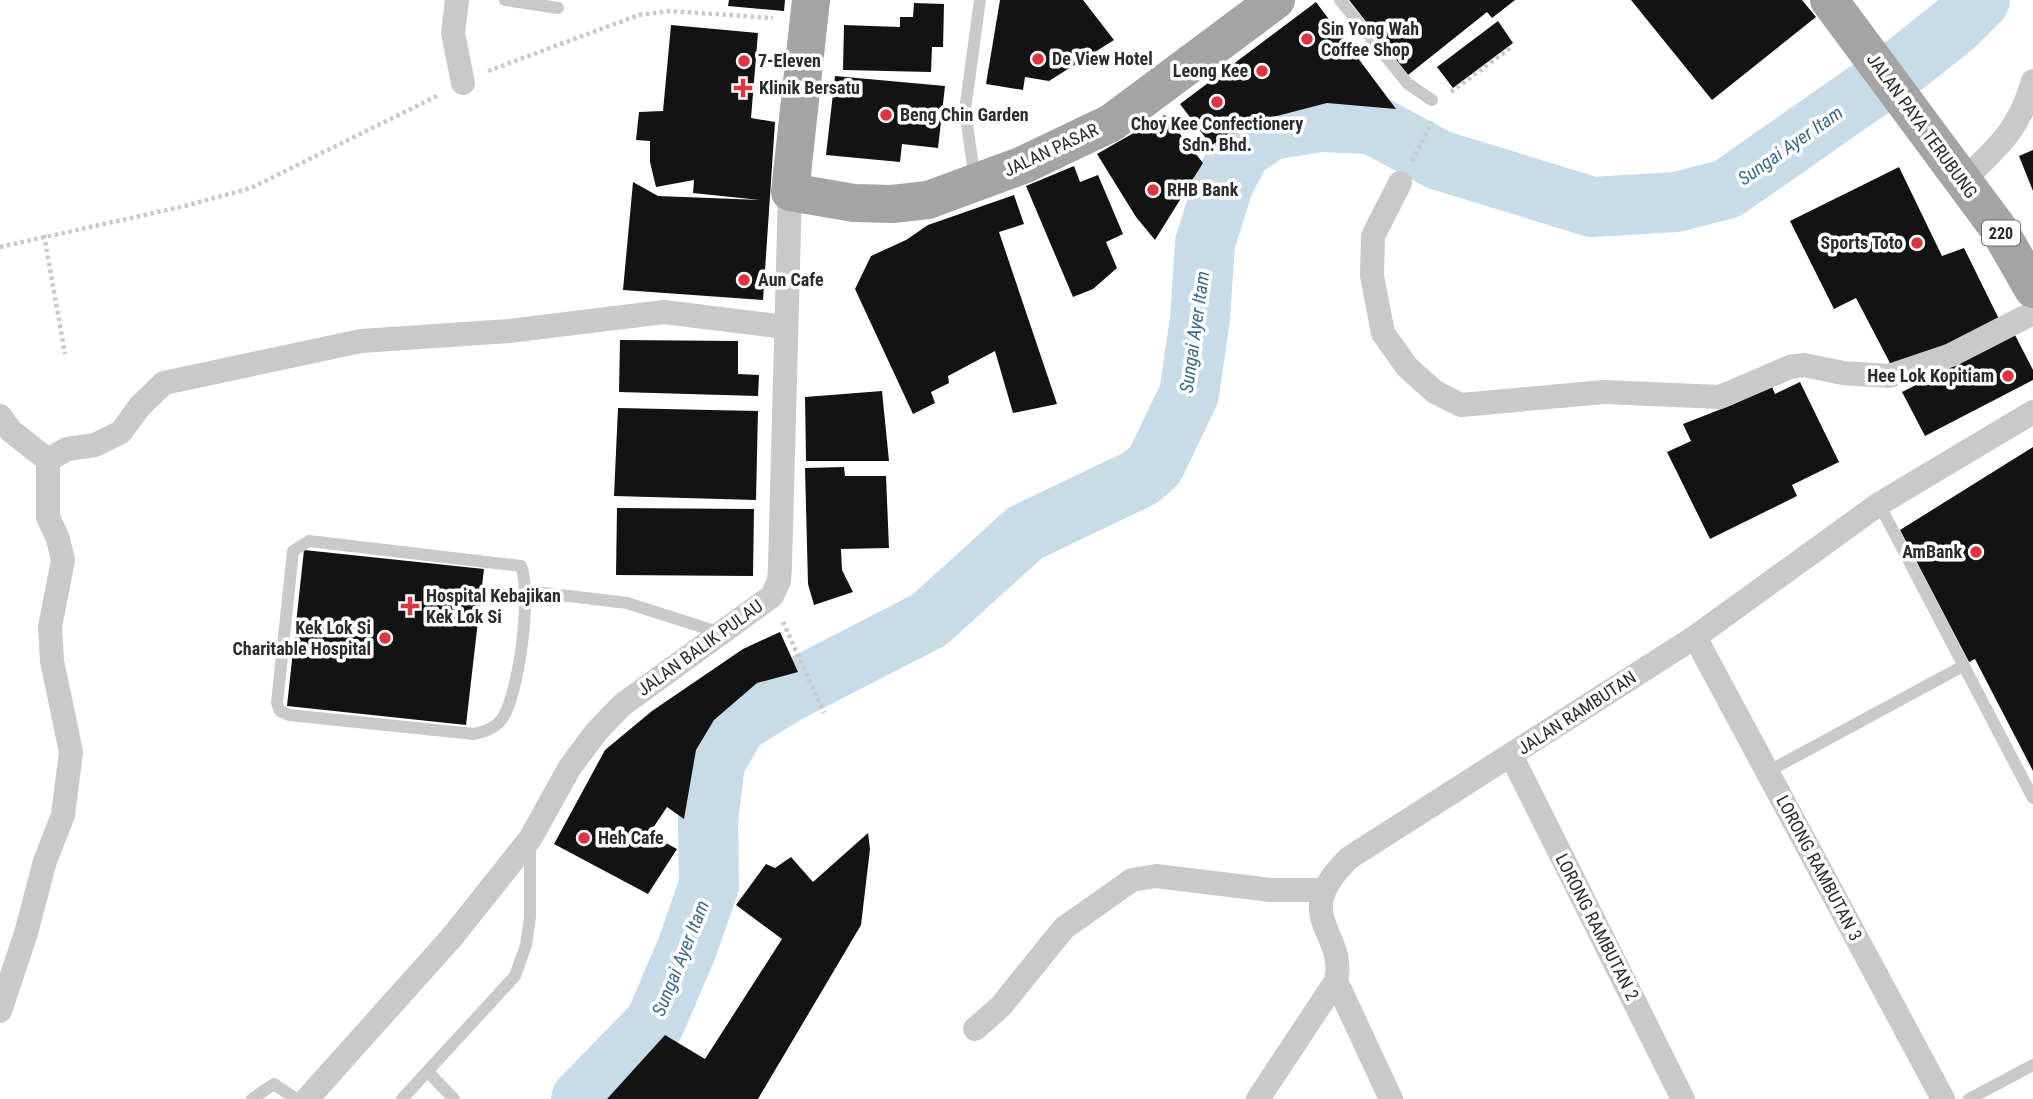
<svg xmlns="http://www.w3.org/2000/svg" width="2033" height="1099" font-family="'Roboto Condensed',sans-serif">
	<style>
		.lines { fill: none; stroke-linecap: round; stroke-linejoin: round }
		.river { stroke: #c7dbe9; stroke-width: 60 }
		.building { fill: #131313 }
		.path { stroke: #c9c9c9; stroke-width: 4.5; stroke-dasharray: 3.5 3.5; stroke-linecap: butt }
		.service { stroke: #c9c9c9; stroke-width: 12 }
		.minor { stroke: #c9c9c9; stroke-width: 24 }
		.primary { stroke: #a4a4a4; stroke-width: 38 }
		.poi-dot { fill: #dd343e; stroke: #fff; stroke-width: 2.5 }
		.labels { text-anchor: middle; stroke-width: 7; stroke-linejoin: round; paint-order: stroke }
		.shield { fill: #fff; stroke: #6b6b6b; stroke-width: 2 }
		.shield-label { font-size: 16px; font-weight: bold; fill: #2c2c2c }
		.poi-label { font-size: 18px; font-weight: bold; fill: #2c2c2c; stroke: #fff; text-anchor: start }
		.street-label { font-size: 18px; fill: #2c2c2c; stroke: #fff }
		.water-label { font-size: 19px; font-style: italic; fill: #3e6b8a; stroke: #fff }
	</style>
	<rect width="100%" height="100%" fill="#fff"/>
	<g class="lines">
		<polyline class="river" points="581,1099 655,1023 687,948 709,885 708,821 715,763 737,724 787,693 929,620 1025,533 1140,478 1155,465 1189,394 1200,319 1205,243 1224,183 1242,149 1271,130 1321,122 1372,124 1439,160 1592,207 1676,202 1727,189 1906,64 1954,26 1980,0"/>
	</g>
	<g class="building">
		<polygon points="729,0 785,0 784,11 728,6"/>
		<polygon points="1000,0 1083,0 1114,40 1049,81 1025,77 1023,90 986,84"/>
		<polygon points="1349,0 1515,0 1492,18 1487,12 1408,75"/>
		<polygon points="1631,0 1802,0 1816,17 1712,100"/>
		<polygon points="1316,2 1396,109 1327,103 1265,119 1211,145 1180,104"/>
		<polygon points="914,3 944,4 943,47 932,47 931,72 843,70 844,25 900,27 900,17 913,17"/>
		<polygon points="1498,21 1513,43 1453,88 1437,67"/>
		<polygon points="671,25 758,33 751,118 775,122 763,300 623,290 633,182 658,196 760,200 693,193 694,180 656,187 650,162 650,141 636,140 639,112 663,111"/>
		<polygon points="835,76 945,86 938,148 902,144 900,162 826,155"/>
		<polygon points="1165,115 1203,163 1155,240 1136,217 1097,154"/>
		<polygon points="2033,150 2033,191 2019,156"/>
		<polygon points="1074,166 1080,182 1098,175 1123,234 1106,242 1117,268 1093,289 1073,297 1026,186"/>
		<polygon points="1899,167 1942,256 1964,248 2000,321 1945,349 1891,365 1856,298 1834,309 1790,221"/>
		<polygon points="1014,195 1024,224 999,232 1057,404 1013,413 995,351 948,376 949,383 931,392 935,403 913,414 855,289 871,256 906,240 928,225"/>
		<polygon points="2015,335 2033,370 2033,380 1925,436 1902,392"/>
		<polygon points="620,340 738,341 738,374 759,375 758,396 619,392"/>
		<polygon points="1800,382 1839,462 1792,485 1797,496 1710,539 1667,452 1691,441 1683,424 1734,404 1771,384 1775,394"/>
		<polygon points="882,391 889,461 806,461 805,397"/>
		<polygon points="618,408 758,411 756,500 614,496"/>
		<polygon points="2033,447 2033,771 1975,659 1969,662 1900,530"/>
		<polygon points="844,467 845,476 886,476 889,548 841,549 842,570 853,592 814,605 808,584 805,468"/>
		<polygon points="617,508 754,509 753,576 616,575"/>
		<polygon points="304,550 484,569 466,725 287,706"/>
		<polygon points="780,632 798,672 757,683 714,720 696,750 684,819 667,807 649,834 677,849 648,894 554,844 605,750 652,711 743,649"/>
		<polygon points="868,833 870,849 861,925 758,1099 607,1099 665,1035 705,1059 782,939 736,905 766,864 775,868 791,857 813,882"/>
	</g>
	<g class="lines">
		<g class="path">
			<polyline points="488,71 639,15 670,11 773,18"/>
			<polyline points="1451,92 1513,46"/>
			<polyline points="1412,161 1432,122"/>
			<polyline points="44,235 65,354"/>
			<polyline points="0,247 185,206 251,188 439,95"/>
			<polyline points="783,622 824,713"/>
		</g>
		<g class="service">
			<polyline points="505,0 558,8"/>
			<polyline points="1340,0 1408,84 1432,100"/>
			<polyline points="975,180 965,110 980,0"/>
			<polyline points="1879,504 2033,798"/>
			<path d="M 309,541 L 521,566 C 532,593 519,695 502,719 C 494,729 485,731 474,734 L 289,715 L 280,711 L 277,703 L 293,551 Z"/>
			<polyline points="527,591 627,603 721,633"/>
			<polyline points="1767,772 1963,666"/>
			<polyline points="428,1072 454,1099"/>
			<polyline points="252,1099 274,1084 296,1099"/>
			<polyline points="402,1099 515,976 526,945 530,917 530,843"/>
			<polyline points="1969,1099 2033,1065"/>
		</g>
		<g class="minor">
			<polyline points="457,0 453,33 463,83"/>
			<path d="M 1963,181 C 1999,145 2018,132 2033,81"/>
			<polyline points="1400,183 1373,236 1372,276 1383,333 1407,367 1435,392 1461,405 1604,392 1720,397 1790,367 1804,365 1843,373 1889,376 1951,355 2033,313"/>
			<polyline points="0,416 11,431 48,460 67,449 95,445 121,432 140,406 164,383 361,341 509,331 664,312 786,327"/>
			<polyline points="1695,637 1943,1099"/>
			<polyline points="1511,755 1683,1099"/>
			<polyline points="1336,981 1391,1099"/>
			<polyline points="0,1011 26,933 45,861 63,815 71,752 52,661 50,627 63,560 58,539 48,517 48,460"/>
			<polyline points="975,1029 1001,1006 1064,928 1132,880 1156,876 1271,890 1324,890"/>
			<polyline points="307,1099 452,937 530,839 570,767 597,731 622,705 772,596 779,581 780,566 790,192"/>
			<path d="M 1258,1099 L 1336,981 C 1347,930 1288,918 1349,858 L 1695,637 L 1879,504 L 2033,412"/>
		</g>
		<g class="primary">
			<polyline points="811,0 790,192 854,203 892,204 928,200 1023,165 1111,123 1276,0"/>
			<polyline points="1829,0 1998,228 2033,289"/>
		</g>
	</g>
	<g class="poi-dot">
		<circle cx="1307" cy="39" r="7"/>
		<circle cx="1038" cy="59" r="7"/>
		<circle cx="744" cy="61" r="7"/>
		<circle cx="1262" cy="71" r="7"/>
		<path d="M739.5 77.5h7v7h7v7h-7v7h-7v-7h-7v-7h7z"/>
		<circle cx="1217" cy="102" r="7"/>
		<circle cx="886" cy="115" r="7"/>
		<circle cx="1153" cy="190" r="7"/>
		<circle cx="1917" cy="243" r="7"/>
		<circle cx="744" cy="280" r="7"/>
		<circle cx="2008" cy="376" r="7"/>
		<circle cx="1976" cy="552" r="7"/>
		<path d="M406.5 595.5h7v7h7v7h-7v7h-7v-7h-7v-7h7z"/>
		<circle cx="385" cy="638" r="7"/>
		<circle cx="584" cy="838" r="7"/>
	</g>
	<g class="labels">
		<rect class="shield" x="1982" y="220.5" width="38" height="25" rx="5"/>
		<g class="shield-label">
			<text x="2001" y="239">220</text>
		</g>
		<g class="poi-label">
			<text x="1321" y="35">Sin Yong Wah<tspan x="1321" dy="21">Coffee Shop</tspan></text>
			<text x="1052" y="65">De View Hotel</text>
			<text x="758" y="67">7-Eleven</text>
			<text x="1248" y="77" text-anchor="end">Leong Kee</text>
			<text x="759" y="94">Klinik Bersatu</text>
			<text x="900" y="121">Beng Chin Garden</text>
			<text x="1217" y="130" text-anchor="middle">Choy Kee Confectionery<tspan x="1217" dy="21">Sdn. Bhd.</tspan></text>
			<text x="1167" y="196">RHB Bank</text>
			<text x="1903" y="249" text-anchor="end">Sports Toto</text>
			<text x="758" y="286">Aun Cafe</text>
			<text x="1994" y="382" text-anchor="end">Hee Lok Kopitiam</text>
			<text x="1962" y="558" text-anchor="end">AmBank</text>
			<text x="426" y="602">Hospital Kebajikan<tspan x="426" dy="21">Kek Lok Si</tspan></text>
			<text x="371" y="634" text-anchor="end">Kek Lok Si<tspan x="371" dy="21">Charitable Hospital</tspan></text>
			<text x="598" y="844">Heh Cafe</text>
		</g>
		<g class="street-label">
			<text transform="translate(1922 126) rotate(54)" y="6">JALAN PAYA TERUBUNG</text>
			<text transform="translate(1051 150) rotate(-25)" y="6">JALAN PASAR</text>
			<text transform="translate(700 648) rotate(-36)" y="6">JALAN BALIK PULAU</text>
			<text transform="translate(1577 713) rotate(-33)" y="6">JALAN RAMBUTAN</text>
			<text transform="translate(1819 868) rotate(62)" y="6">LORONG RAMBUTAN 3</text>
			<text transform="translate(1597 927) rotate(63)" y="6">LORONG RAMBUTAN 2</text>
		</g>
		<g class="water-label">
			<text transform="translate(1790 145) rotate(-35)" y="7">Sungai Ayer Itam</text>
			<text transform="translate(1194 332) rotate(-82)" y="7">Sungai Ayer Itam</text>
			<text transform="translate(680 958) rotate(-68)" y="7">Sungai Ayer Itam</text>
		</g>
	</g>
</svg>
